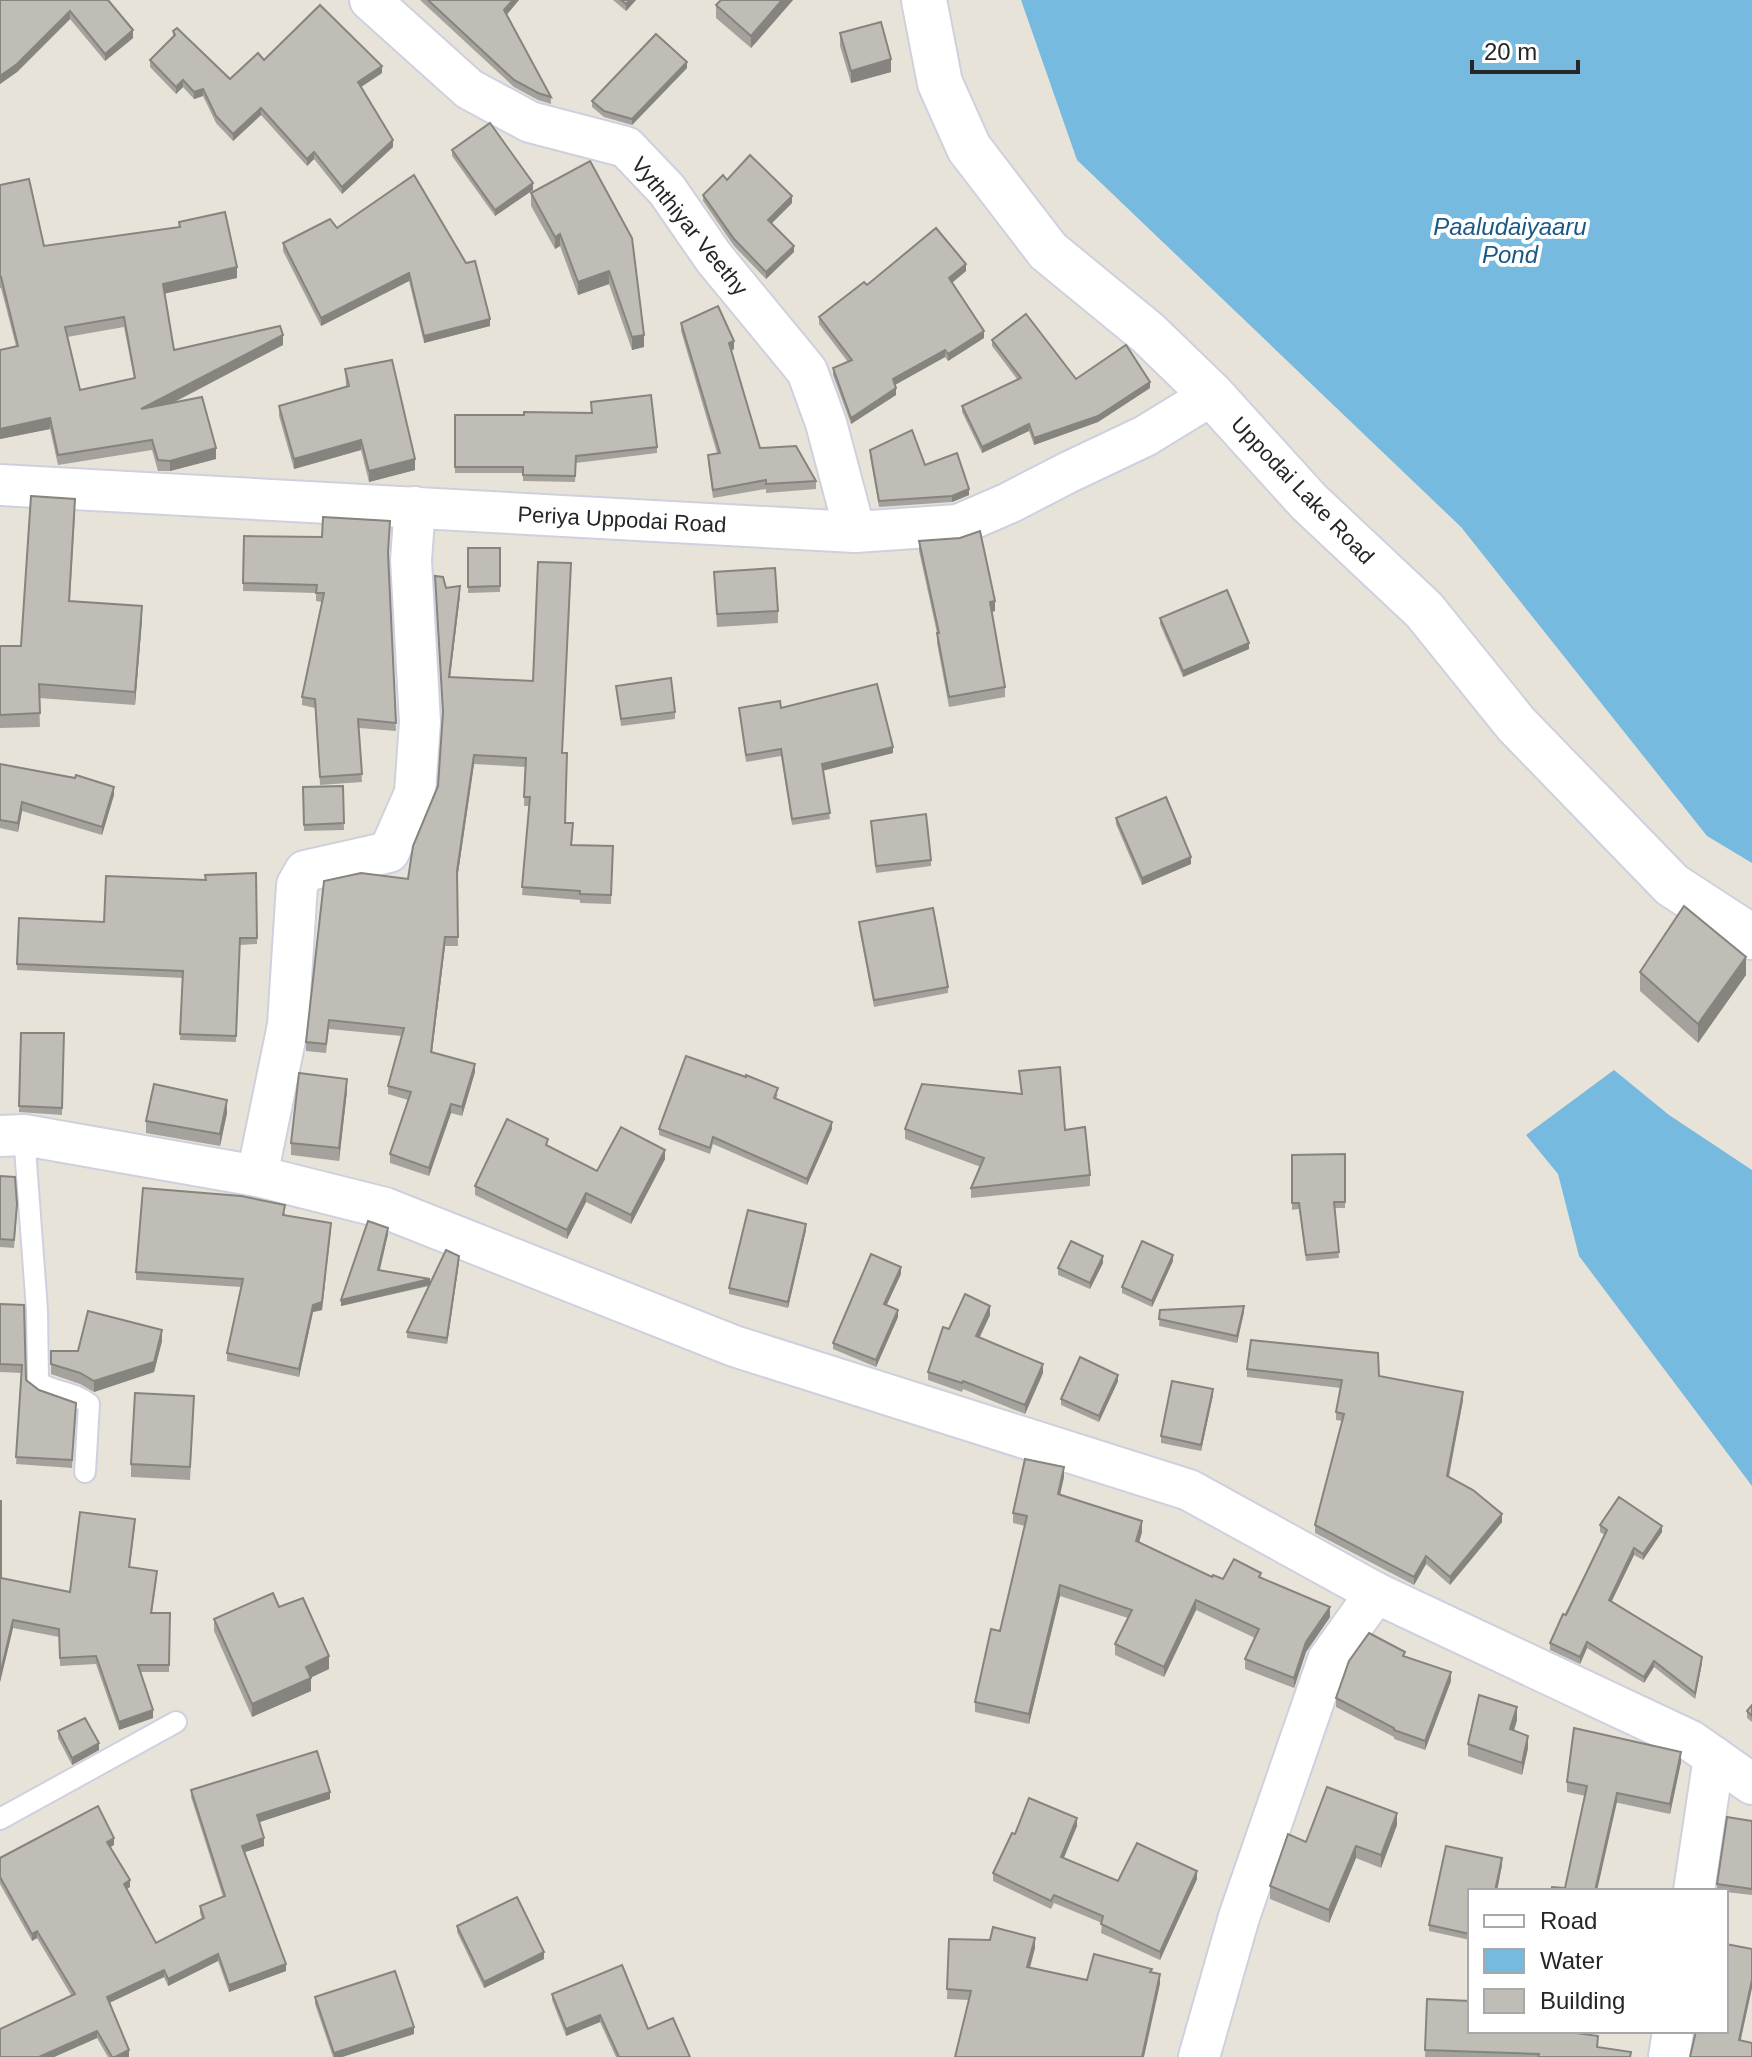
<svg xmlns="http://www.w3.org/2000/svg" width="1752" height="2057" font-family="Helvetica,sans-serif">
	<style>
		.water { fill: #76bae0 }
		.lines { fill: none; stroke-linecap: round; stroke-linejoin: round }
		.lane-casing { stroke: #cfd0de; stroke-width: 24 }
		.street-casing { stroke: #cfd0de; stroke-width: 44 }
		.secondary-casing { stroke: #cfd0de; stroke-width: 48 }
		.lane { stroke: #fff; stroke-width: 20 }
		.street { stroke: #fff; stroke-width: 40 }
		.secondary { stroke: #fff; stroke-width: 44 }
		.wall { fill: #a5a29d; fill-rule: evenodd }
		.shaded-wall { fill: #86847f }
		.building { fill: #c0bcb6; stroke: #86847f; stroke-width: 2; fill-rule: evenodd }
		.labels { text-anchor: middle; stroke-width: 8; stroke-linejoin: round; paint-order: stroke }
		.street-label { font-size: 22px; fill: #262626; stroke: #fff }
		.water-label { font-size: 24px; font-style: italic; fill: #1a5886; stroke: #fff }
	</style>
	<rect width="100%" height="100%" fill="#e8e3d9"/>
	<g class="water">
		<polygon points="1021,0 1752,0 1752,863 1707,836 1461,527 1077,160"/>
		<polygon points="1614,1070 1669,1115 1752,1170 1752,1486 1579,1256 1558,1174 1526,1135"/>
	</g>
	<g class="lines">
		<defs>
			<g id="lane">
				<path d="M 24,1135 L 37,1310 L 38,1382 C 55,1394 71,1390 89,1404 L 85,1472"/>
				<polyline points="0,1819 176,1722"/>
			</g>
			<g id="street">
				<polyline points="370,0 469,89 530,122 626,147 667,190 714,258 807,371 826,423 855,532"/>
				<polyline points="0,485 855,532 958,525 1009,503 1069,472 1145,436 1212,395"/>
				<polyline points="0,1136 24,1135 257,1176 385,1208 734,1346 1189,1490 1376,1593 1328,1660 1239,1917 1199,2057"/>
				<polyline points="257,1176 288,1025 297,885 305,871 389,852 415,793 420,722 411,560 415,507"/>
				<polyline points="1376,1593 1691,1741 1752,1784"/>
				<polyline points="1694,1891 1714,1757"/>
				<polyline points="1669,2057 1673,2031"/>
			</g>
			<polyline id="secondary" points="924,0 940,83 969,148 1048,251 1148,333 1212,395 1309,502 1424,610 1516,724 1672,885 1752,937"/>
		</defs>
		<use href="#lane" class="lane-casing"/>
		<use href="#street" class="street-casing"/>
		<use href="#secondary" class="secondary-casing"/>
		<use href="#lane" class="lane"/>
		<use href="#street" class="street"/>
		<use href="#secondary" class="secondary"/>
	</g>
	<g class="wall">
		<polygon points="0,0 108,0 133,38 105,61 70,19 17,72 0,84"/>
		<polygon points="420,0 519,0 506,15 551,97 551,104 538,100 514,87"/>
		<polygon points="613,0 636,0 626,11"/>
		<polygon points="721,0 793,0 751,48 716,18 716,5"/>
		<polygon points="173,31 230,79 264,60 382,73 361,87 393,147 342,194 314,159 307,166 261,115 233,141 216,123 203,96 194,99 183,87 176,94 150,67 150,60 173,37"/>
		<polygon points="840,33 891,72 851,83 840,46"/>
		<polygon points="687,68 632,125 604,117 592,107 592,101"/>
		<polygon points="452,150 533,190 495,216 452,156"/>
		<polygon points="727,180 792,203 771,224 794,252 766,279 734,246 703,201 703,195"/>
		<path d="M 0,185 L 44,246 L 179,227 L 179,222 L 237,278 L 164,293 L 174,350 L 283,345 L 173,403 L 216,459 L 170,471 L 158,471 L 152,450 L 58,465 L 50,429 L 0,439 L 0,350 L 16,346 L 1,288 L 0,288 ZM 124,327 L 134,378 L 80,390 L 67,337 Z"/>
		<polygon points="531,193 632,238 644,347 632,350 609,284 578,295 560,246 555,249 531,206"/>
		<polygon points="337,228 490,326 424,343 409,281 321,326 283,251 283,243"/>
		<polygon points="966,271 952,283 984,338 948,361 945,357 895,385 896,395 851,424 833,375 833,368 848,362 819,324 819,317 867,285"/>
		<polygon points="681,323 734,349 731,351 760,448 816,481 816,489 766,493 766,489 713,498 708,463 708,455 717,453 681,331"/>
		<polygon points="992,340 1076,379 1150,388 1098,422 1034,445 1029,431 982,453 962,412 962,406 1017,379 992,346"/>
		<polygon points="345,369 415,470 369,482 361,450 294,469 279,416 279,406 346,386"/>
		<polygon points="591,402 657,447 657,453 576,463 575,482 523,481 523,473 455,473 455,415 591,413"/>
		<polygon points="870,450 925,465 969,495 952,502 879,507 870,456"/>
		<polygon points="75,512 70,601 142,620 135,705 39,698 40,727 0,728 0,646 21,646"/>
		<polygon points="244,536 388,558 396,731 359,728 362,782 320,785 315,708 302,705 302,697 322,602 316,601 316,593 243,591"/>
		<polygon points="919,541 995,611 992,612 1005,687 1005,697 949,707 937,643 937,633 919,551"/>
		<polygon points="468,548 500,548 500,592 468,593"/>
		<polygon points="714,572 778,611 778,623 717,627"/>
		<polygon points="446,588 460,595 450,677 562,753 565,823 573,832 572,845 613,846 611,904 580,903 580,900 522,895 529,806 524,806 525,767 474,764 457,880 458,946 445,946 432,1052 475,1072 462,1116 451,1113 429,1176 390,1163 390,1154 408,1100 388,1094 388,1086 402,1036 329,1029 326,1053 306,1051 306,1042 408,879 438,786 443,716"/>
		<polygon points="1160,618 1249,649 1183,677 1160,624"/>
		<polygon points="616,686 675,712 675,719 621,726"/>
		<polygon points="739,708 781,708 893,753 823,770 830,819 792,825 781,756 746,762"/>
		<polygon points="0,764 75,778 114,795 102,835 22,811 18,832 0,828"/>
		<polygon points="343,786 344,830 304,831 303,787"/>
		<polygon points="1116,818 1191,864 1142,885 1116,824"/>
		<polygon points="871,821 931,860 931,866 876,873"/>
		<polygon points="256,873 257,944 240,945 236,1042 180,1040 183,978 17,970 17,964 104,922 206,880"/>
		<polygon points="859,922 948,987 948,993 874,1007 859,928"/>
		<polygon points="1640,972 1746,975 1698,1043 1640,991"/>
		<polygon points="21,1033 64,1033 62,1115 19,1112"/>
		<polygon points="1019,1071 1065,1130 1090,1175 1090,1186 971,1198 971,1188 981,1167 905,1139 905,1129 1021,1094"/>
		<polygon points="347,1091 339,1161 291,1155 291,1143"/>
		<polygon points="778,1094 776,1099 832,1129 807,1185 713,1144 710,1154 659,1135 659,1129"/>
		<polygon points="227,1113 220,1146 146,1133 146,1121"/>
		<polygon points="548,1146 597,1171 665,1159 631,1224 586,1202 567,1239 475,1195 475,1186"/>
		<polygon points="1345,1154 1345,1208 1335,1208 1339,1258 1306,1261 1299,1209 1292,1210 1292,1155"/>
		<polygon points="0,1176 17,1212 14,1248 0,1247"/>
		<polygon points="285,1213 285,1216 331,1231 322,1310 313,1312 299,1377 227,1361 227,1353 241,1287 136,1280 136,1272"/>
		<polygon points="806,1230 788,1308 729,1294 729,1288"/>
		<polygon points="388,1234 380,1270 430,1283 459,1262 447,1344 407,1338 407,1332 429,1286 341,1306"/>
		<polygon points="1173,1261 1152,1307 1122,1293 1122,1287"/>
		<polygon points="1103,1263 1090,1289 1058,1275 1058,1268"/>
		<polygon points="901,1274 886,1305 898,1317 876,1367 833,1349 833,1343"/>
		<polygon points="0,1304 24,1305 26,1380 39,1390 76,1403 72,1468 16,1464 22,1373 0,1372"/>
		<polygon points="1160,1310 1244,1312 1237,1343 1159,1326"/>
		<polygon points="990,1315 980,1337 1043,1373 1025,1414 963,1389 962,1392 928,1380 928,1372 949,1329"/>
		<polygon points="162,1341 154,1372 94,1392 80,1384 51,1374 51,1351 78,1351"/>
		<polygon points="1247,1369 1379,1376 1463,1400 1449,1477 1502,1522 1450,1585 1426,1564 1414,1585 1315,1533 1315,1525 1342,1421 1336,1420 1336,1412 1341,1388 1247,1377"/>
		<polygon points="1118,1381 1099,1422 1061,1405 1061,1399"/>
		<polygon points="1213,1395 1201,1451 1161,1443 1161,1436"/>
		<polygon points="194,1409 190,1480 131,1477 131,1464"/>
		<polygon points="1064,1477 1060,1494 1142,1532 1139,1543 1212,1577 1223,1579 1261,1578 1330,1617 1306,1652 1294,1688 1245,1669 1245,1659 1255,1638 1196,1610 1164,1677 1115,1655 1115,1644 1128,1618 1060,1596 1029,1724 975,1712 975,1702 1000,1631 1025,1526 1013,1523 1013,1513"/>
		<polygon points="0,1501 1,1578 70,1592 135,1527 130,1567 157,1578 152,1613 170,1613 169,1672 140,1672 153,1718 119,1730 96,1664 60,1666 59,1637 13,1628 0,1682"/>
		<polygon points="1600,1525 1662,1532 1643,1560 1634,1555 1611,1602 1702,1663 1695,1699 1654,1667 1644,1683 1587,1648 1580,1664 1550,1650 1550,1643 1605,1535 1600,1532"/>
		<polygon points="279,1607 329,1669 310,1677 311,1691 252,1717 214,1631 214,1619"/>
		<polygon points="1405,1657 1451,1681 1425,1750 1394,1739 1394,1737 1336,1707 1336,1698"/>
		<polygon points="1752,1705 1752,1722 1747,1718 1747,1711"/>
		<polygon points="1517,1720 1514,1731 1528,1748 1522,1775 1468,1756 1468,1744"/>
		<polygon points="58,1731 99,1750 72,1765 58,1738"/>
		<polygon points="1681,1762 1670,1814 1567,1792 1567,1782"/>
		<polygon points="191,1790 330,1799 259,1822 264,1846 245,1852 286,1971 229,1992 218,1961 168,1986 164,1977 109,2003 129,2057 108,2057 97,2038 54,2057 0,2057 71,1995 37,1938 32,1941 0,1884 0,1858 114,1845 110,1847 130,1887 126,1889 156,1943 202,1919 200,1913 200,1906 223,1897 191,1797"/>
		<polygon points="1752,1821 1752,1895 1717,1891 1717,1884"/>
		<polygon points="1397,1825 1381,1868 1356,1858 1329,1923 1270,1899 1270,1886 1306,1842"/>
		<polygon points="1077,1826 1063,1858 1118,1881 1197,1879 1160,1960 1101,1933 1102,1923 1054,1903 1051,1909 993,1881 993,1873 1015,1834"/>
		<polygon points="1446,1846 1502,1858 1502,1865 1497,1891 1470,1891 1470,1940 1429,1931 1429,1925"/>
		<polygon points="457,1926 544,1959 484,1988 457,1932"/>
		<polygon points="949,1939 1035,1948 1030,1968 1087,1980 1152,1972 1160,1984 969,2000 947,1999"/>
		<polygon points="552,1994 648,2029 690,2057 616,2057 600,2022 566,2036 552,2000"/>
		<polygon points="315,1997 414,2034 342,2057 333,2057 315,2004"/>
		<polygon points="1427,1999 1470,2031 1598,2047 1631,2057 1425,2057"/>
	</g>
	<g class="shaded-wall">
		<polygon points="513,0 519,0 504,18 504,10"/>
		<polygon points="630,0 636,0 626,11 626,4"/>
		<polygon points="782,0 793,0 751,48 751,36"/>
		<polygon points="70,11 70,19 17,72 0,84 0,76"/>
		<polygon points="133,30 133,38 105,61 105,54"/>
		<polygon points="891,59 891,72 851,83 851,71"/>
		<polygon points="687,62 687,68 632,125 632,119"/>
		<polygon points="382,66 382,73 358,89 358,82"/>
		<polygon points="183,80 183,87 176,94 176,87"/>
		<polygon points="203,89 203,96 194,99 194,92"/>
		<polygon points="261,108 261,115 233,141 233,134"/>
		<polygon points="393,140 393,147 342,194 342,187"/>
		<polygon points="314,152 314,159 307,166 307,159"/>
		<polygon points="533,183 533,190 495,216 495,210"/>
		<polygon points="792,196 792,203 768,227 768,220"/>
		<polygon points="560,234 560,246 555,249 555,237"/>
		<polygon points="794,246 794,252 766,279 766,272"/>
		<polygon points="966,264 966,271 949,285 949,278"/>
		<polygon points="237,267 237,278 163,294 163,284"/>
		<polygon points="609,271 609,284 578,295 578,282"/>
		<polygon points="409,273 409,281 321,326 321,318"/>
		<polygon points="490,319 490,326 424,343 424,336"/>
		<polygon points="984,331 984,338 948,361 948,354"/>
		<polygon points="283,335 283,345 141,419 141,409"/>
		<polygon points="644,335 644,347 632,350 632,337"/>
		<polygon points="734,341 734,349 729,352 729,343"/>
		<polygon points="945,350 945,357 893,386 893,379"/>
		<polygon points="1150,382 1150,388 1098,422 1034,445 1034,438"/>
		<polygon points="896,388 896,395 851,424 851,418"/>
		<polygon points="50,418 50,429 0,439 0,429"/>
		<polygon points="1029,424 1029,431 982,453 982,447"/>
		<polygon points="361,440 361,450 294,469 294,459"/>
		<polygon points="216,448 216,459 170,471 170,461"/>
		<polygon points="415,459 415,470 369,482 369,471"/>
		<polygon points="969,489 969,495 952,502 952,496"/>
		<polygon points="460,586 460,595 449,686 449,677"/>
		<polygon points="995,601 995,611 990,612 990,602"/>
		<polygon points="142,606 142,620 135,705 135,692"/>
		<polygon points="1249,643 1249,649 1183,677 1183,671"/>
		<polygon points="893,747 893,753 822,771 822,764"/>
		<polygon points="474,755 474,764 457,880 457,871"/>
		<polygon points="114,787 114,795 102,835 102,827"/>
		<polygon points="22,802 22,811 18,832 18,823"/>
		<polygon points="1191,857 1191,864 1142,885 1142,878"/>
		<polygon points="445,937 445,946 431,1060 431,1052"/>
		<polygon points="1746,957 1746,975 1698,1043 1698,1024"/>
		<polygon points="475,1064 475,1072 462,1116 462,1107"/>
		<polygon points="347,1079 347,1091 339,1161 339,1148"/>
		<polygon points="227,1100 227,1113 220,1146 220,1134"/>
		<polygon points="451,1104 451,1113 429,1176 429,1168"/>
		<polygon points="832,1122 832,1129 807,1185 807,1179"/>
		<polygon points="665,1150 665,1159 631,1224 631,1215"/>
		<polygon points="586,1193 586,1202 567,1239 567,1230"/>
		<polygon points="331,1223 322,1310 313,1312 299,1377 299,1369"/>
		<polygon points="806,1224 806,1230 788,1308 788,1302"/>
		<polygon points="388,1228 388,1234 378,1276 378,1270"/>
		<polygon points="1173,1255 1173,1261 1152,1307 1152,1301"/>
		<polygon points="459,1256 459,1262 447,1344 447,1338"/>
		<polygon points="1103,1256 1103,1263 1090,1289 1090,1283"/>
		<polygon points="901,1267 901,1274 884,1311 884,1304"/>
		<polygon points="430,1279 430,1285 341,1306 341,1300"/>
		<polygon points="990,1306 990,1315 976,1344 976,1336"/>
		<polygon points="1244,1306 1244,1312 1237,1343 1237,1336"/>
		<polygon points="898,1310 898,1317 876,1367 876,1360"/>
		<polygon points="162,1330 162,1341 154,1372 94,1392 94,1381"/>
		<polygon points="1043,1364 1043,1373 1025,1414 1025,1405"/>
		<polygon points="1118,1375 1118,1381 1099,1422 1099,1416"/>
		<polygon points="1213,1389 1213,1395 1201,1451 1201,1445"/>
		<polygon points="1463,1392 1463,1400 1447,1484 1447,1476"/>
		<polygon points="1064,1467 1064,1477 1058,1504 1058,1494"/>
		<polygon points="1502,1514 1502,1522 1450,1585 1450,1577"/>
		<polygon points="1142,1521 1142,1532 1136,1552 1136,1541"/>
		<polygon points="1662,1526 1662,1532 1643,1560 1643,1554"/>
		<polygon points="1634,1548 1634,1555 1609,1607 1609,1600"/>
		<polygon points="1426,1556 1426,1564 1414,1585 1414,1577"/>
		<polygon points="1060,1585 1060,1596 1029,1724 1029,1714"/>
		<polygon points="1196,1600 1196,1610 1164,1677 1164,1667"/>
		<polygon points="1330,1607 1330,1617 1306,1652 1294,1688 1294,1678 1306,1642"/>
		<polygon points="13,1620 13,1628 0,1682 0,1675"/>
		<polygon points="1587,1642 1587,1648 1580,1664 1580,1657"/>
		<polygon points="329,1656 329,1669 306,1680 306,1667"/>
		<polygon points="1702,1657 1702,1663 1695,1699 1695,1693"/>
		<polygon points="1654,1661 1654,1667 1644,1683 1644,1677"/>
		<polygon points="1451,1672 1451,1681 1425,1750 1425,1741"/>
		<polygon points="311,1678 311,1691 252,1717 252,1704"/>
		<polygon points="1517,1707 1517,1720 1510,1742 1510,1729"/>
		<polygon points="153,1710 153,1718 119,1730 119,1722"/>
		<polygon points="1528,1736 1528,1748 1522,1775 1522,1763"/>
		<polygon points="99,1743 99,1750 72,1765 72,1758"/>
		<polygon points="1681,1752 1681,1762 1670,1814 1670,1804"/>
		<polygon points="330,1792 330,1799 257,1823 257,1815"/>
		<polygon points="1617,1793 1617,1802 1597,1891 1595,1891"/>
		<polygon points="1397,1813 1397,1825 1381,1868 1381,1855"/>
		<polygon points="1077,1818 1077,1826 1061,1865 1061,1857"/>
		<polygon points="114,1838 114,1845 107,1849 107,1842"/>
		<polygon points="264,1838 264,1846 242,1853 242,1846"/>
		<polygon points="1356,1846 1356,1858 1329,1923 1329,1910"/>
		<polygon points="1502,1858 1502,1865 1497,1891 1495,1891"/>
		<polygon points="1197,1871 1197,1879 1160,1960 1160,1952"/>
		<polygon points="130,1880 130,1887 124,1891 124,1884"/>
		<polygon points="37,1931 37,1938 32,1941 32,1934"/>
		<polygon points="1035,1938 1035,1948 1027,1977 1027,1967"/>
		<polygon points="544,1952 544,1959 484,1988 484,1982"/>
		<polygon points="218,1954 218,1961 168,1986 168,1979"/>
		<polygon points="286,1964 286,1971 229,1992 229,1985"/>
		<polygon points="164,1970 164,1977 107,2004 107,1997"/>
		<polygon points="1160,1974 1160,1984 1144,2057 1142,2057"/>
		<polygon points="1752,1980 1752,1988 1739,2048 1739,2040"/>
		<polygon points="600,2015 600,2022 566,2036 566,2029"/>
		<polygon points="414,2027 414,2034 342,2057 334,2057 334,2053"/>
		<polygon points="97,2031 97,2038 54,2057 39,2057"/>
		<polygon points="129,2050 129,2057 115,2057"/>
	</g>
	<g class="building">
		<polygon points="0,0 108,0 133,30 105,54 70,11 17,64 0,76"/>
		<polygon points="428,0 513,0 504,10 551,97 538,93 514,80"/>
		<polygon points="621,0 630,0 626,4"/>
		<polygon points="721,0 782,0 751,36 716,5"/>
		<polygon points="320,5 382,66 358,82 393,140 342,187 314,152 307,159 261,108 233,134 216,116 203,89 194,92 183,80 176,87 150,60 175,35 173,31 177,28 230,79 258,53 264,60"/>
		<polygon points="881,22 891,59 851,71 840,33"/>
		<polygon points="656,34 687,62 632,119 604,111 592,101"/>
		<polygon points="490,123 533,183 495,210 452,150"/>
		<polygon points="750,155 792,196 768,220 794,246 766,272 734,239 703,195 723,175 727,180"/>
		<polygon points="590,161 632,238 644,335 632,337 609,271 578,282 560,234 555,237 531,193"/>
		<polygon points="414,175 466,263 475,261 490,319 424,336 409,273 321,318 283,243 330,219 337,228"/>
		<path d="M 29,179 L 44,246 L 180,227 L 179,222 L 225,212 L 237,267 L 163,284 L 174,350 L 280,326 L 283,335 L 141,409 L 202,397 L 216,448 L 170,461 L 158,460 L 152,440 L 58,455 L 50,418 L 0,429 L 0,350 L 18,346 L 1,277 L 0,277 L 0,185 ZM 124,317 L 135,378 L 80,390 L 65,327 Z"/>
		<polygon points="936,228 966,264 949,278 984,331 948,354 945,350 893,379 896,388 851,418 833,368 852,360 819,317 864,282 867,285"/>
		<polygon points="718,306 734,341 729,343 760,448 796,446 816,481 766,484 766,480 713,490 708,455 720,453 681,323"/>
		<polygon points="1026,314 1076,379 1126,345 1150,382 1098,416 1034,438 1029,424 982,447 962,406 1021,378 992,340"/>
		<polygon points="392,360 415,459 369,471 361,440 294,459 279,406 349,386 345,369"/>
		<polygon points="651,395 657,447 576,456 575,476 523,475 523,467 455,467 455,415 524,415 524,412 592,413 591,402"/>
		<polygon points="912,430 925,465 957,453 969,489 952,496 879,501 870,450"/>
		<polygon points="31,496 75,499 69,601 142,606 135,692 39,684 40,713 0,715 0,646 21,646"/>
		<polygon points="323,517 390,521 388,553 396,723 358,719 362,774 320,777 315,699 302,697 324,593 316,593 317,585 243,583 244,536 322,537"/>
		<polygon points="980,531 995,601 990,602 1005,687 949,697 937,633 939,633 919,541 960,538"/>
		<polygon points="468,548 500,548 500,586 468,587"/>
		<polygon points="538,562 571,563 562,753 567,753 565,823 573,823 571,845 613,846 611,895 580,894 580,891 522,887 530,797 524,797 526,758 474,755 457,871 458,937 445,937 431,1052 475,1064 462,1107 451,1104 429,1168 390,1154 411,1092 388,1086 404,1028 329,1020 326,1044 306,1042 324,881 361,873 408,879 413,846 438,786 443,712 435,576 443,577 446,588 460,586 449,677 533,681"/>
		<polygon points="775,568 778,611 717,614 714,572"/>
		<polygon points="1227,590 1249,643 1183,671 1160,618"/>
		<polygon points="671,678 675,712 621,719 616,686"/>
		<polygon points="877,684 893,747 822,764 830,813 792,819 781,749 746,755 739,708 780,701 781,708"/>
		<polygon points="0,764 75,778 76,775 114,787 102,827 22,802 18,823 0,820"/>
		<polygon points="343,786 344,823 304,825 303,787"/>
		<polygon points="1166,797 1191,857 1142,878 1116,818"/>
		<polygon points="926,814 931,860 876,866 871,821"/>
		<polygon points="256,873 257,938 240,938 236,1036 180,1034 183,971 17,964 19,918 104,922 106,876 206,880 205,875"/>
		<polygon points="1684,906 1746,957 1698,1024 1640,972"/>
		<polygon points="933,908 948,987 874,1000 859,922"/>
		<polygon points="21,1033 64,1033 62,1108 19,1106"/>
		<polygon points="686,1056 746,1077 746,1075 778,1088 774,1098 832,1122 807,1179 713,1137 710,1148 659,1129"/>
		<polygon points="1060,1067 1065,1130 1085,1127 1090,1175 971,1188 984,1158 905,1129 922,1084 1022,1094 1019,1071"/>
		<polygon points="299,1073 347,1079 339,1148 291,1143"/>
		<polygon points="154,1084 227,1100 220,1134 146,1121"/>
		<polygon points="507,1119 548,1139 546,1145 597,1171 621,1127 665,1150 631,1215 586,1193 567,1230 475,1186"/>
		<polygon points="1345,1154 1345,1202 1334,1202 1339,1252 1306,1255 1299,1203 1292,1203 1292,1155"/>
		<polygon points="0,1176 15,1177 17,1204 14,1240 0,1239"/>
		<polygon points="143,1188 241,1196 285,1205 283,1215 331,1223 322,1302 313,1305 299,1369 227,1353 243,1279 136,1272"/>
		<polygon points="748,1210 806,1224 788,1302 729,1288"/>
		<polygon points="368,1221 388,1228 378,1270 430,1279 341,1300"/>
		<polygon points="1071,1241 1103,1256 1090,1283 1058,1268"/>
		<polygon points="1142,1241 1173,1255 1152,1301 1122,1287"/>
		<polygon points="446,1250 459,1256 447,1338 407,1332"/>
		<polygon points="871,1254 901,1267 884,1304 898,1310 876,1360 833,1343"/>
		<polygon points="965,1294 990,1306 976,1336 1043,1364 1025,1405 963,1381 962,1383 928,1372 943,1327 949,1329"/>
		<polygon points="0,1304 24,1305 26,1380 39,1390 76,1403 72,1460 16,1457 22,1365 0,1364"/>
		<polygon points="1244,1306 1237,1336 1159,1319 1160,1310"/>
		<polygon points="88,1311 162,1330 154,1362 94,1381 80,1373 51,1364 51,1351 78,1351"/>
		<polygon points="1251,1340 1378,1353 1379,1376 1463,1392 1447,1476 1473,1490 1502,1514 1450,1577 1426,1556 1414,1577 1315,1525 1344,1414 1336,1412 1342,1380 1247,1369"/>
		<polygon points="1080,1357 1118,1375 1099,1416 1061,1399"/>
		<polygon points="1172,1381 1213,1389 1201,1445 1161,1436"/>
		<polygon points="135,1393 194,1396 190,1467 131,1464"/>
		<polygon points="1025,1459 1064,1467 1058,1494 1142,1521 1136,1541 1212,1577 1213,1575 1223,1579 1234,1559 1261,1573 1259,1577 1330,1607 1306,1642 1294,1678 1245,1659 1259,1629 1196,1600 1164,1667 1115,1644 1132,1610 1060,1585 1029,1714 975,1702 991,1629 1000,1631 1027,1516 1013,1513"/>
		<polygon points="1619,1497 1662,1526 1643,1554 1634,1548 1609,1600 1702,1657 1695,1693 1654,1661 1644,1677 1587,1642 1580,1657 1550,1643 1563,1614 1566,1615 1607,1530 1600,1525"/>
		<polygon points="0,1501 1,1501 1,1578 70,1592 80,1512 135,1519 129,1567 157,1571 151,1613 170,1613 169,1665 138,1665 153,1710 119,1722 96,1656 60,1658 59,1629 13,1620 0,1675"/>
		<polygon points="273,1593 279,1607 303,1598 329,1656 306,1667 311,1678 252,1704 214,1619"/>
		<polygon points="1369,1633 1405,1652 1403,1656 1451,1672 1425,1741 1394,1730 1394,1728 1336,1698 1349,1661"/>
		<polygon points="1479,1695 1517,1707 1510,1729 1528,1736 1522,1763 1468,1744"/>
		<polygon points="1752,1705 1752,1716 1747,1711"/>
		<polygon points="85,1718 99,1743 72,1758 58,1731"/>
		<polygon points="1574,1728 1681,1752 1670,1804 1617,1793 1595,1891 1551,1891 1552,1887 1565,1888 1587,1786 1567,1782"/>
		<polygon points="317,1751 330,1792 257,1815 264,1838 242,1846 286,1964 229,1985 218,1954 168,1979 164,1970 107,1997 129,2050 115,2057 112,2057 97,2031 39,2057 0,2057 0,2029 75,1994 37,1931 32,1934 0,1877 0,1858 98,1806 114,1838 107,1842 130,1880 124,1884 156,1943 204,1918 200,1906 225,1896 191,1790"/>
		<polygon points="1327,1787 1397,1813 1381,1855 1356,1846 1329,1910 1270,1886 1288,1834 1306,1842"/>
		<polygon points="1029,1798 1077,1818 1061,1857 1118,1881 1137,1843 1197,1871 1160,1952 1101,1924 1103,1916 1054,1895 1051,1901 993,1873 1012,1833 1015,1834"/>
		<polygon points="1727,1817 1752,1821 1752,1889 1717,1884"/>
		<polygon points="1446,1846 1502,1858 1495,1891 1470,1891 1470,1934 1429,1925"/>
		<polygon points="517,1897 544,1952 484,1982 457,1926"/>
		<polygon points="993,1927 1035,1938 1027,1967 1087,1980 1094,1954 1152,1969 1150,1972 1160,1974 1142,2057 955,2057 971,1991 947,1989 949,1939 990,1940"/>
		<polygon points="1726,1944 1752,1949 1752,1980 1739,2040 1752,2043 1752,2057 1690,2057 1696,2031 1726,2031"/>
		<polygon points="622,1965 648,2029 673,2018 690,2057 619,2057 600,2015 566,2029 552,1994"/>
		<polygon points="395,1971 414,2027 334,2053 315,1997"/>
		<polygon points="1427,1999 1470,2001 1470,2031 1562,2031 1598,2036 1597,2047 1631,2052 1630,2057 1538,2057 1539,2054 1425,2050"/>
	</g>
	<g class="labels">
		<g class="street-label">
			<text transform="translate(690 226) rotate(51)" y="8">Vyththiyar Veethy</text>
			<text transform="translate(1303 490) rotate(46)" y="8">Uppodai Lake Road</text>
			<text transform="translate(622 519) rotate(3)" y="8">Periya Uppodai Road</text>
		</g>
		<g class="water-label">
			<text x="1510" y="235">Paaludaiyaaru<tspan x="1510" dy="28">Pond</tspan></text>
		</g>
	</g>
	<rect x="1468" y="1889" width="260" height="144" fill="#ffffff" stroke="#a8a8a8" stroke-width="2"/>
	<rect x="1484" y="1915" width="40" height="12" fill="#ffffff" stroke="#a8a8a8" stroke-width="2"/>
	<text x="1540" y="1929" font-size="24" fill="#262626">Road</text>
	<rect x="1484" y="1949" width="40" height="24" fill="#76bae0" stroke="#a8a8a8" stroke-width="2"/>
	<text x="1540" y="1969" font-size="24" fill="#262626">Water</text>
	<rect x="1484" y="1989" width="40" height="24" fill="#c0bcb6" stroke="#a8a8a8" stroke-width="2"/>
	<text x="1540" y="2009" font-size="24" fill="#262626">Building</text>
	<path d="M1472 60v12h106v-12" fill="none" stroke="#262626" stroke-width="4"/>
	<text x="1484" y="60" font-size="24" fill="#262626" stroke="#ffffff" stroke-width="6" paint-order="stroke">20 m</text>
</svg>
